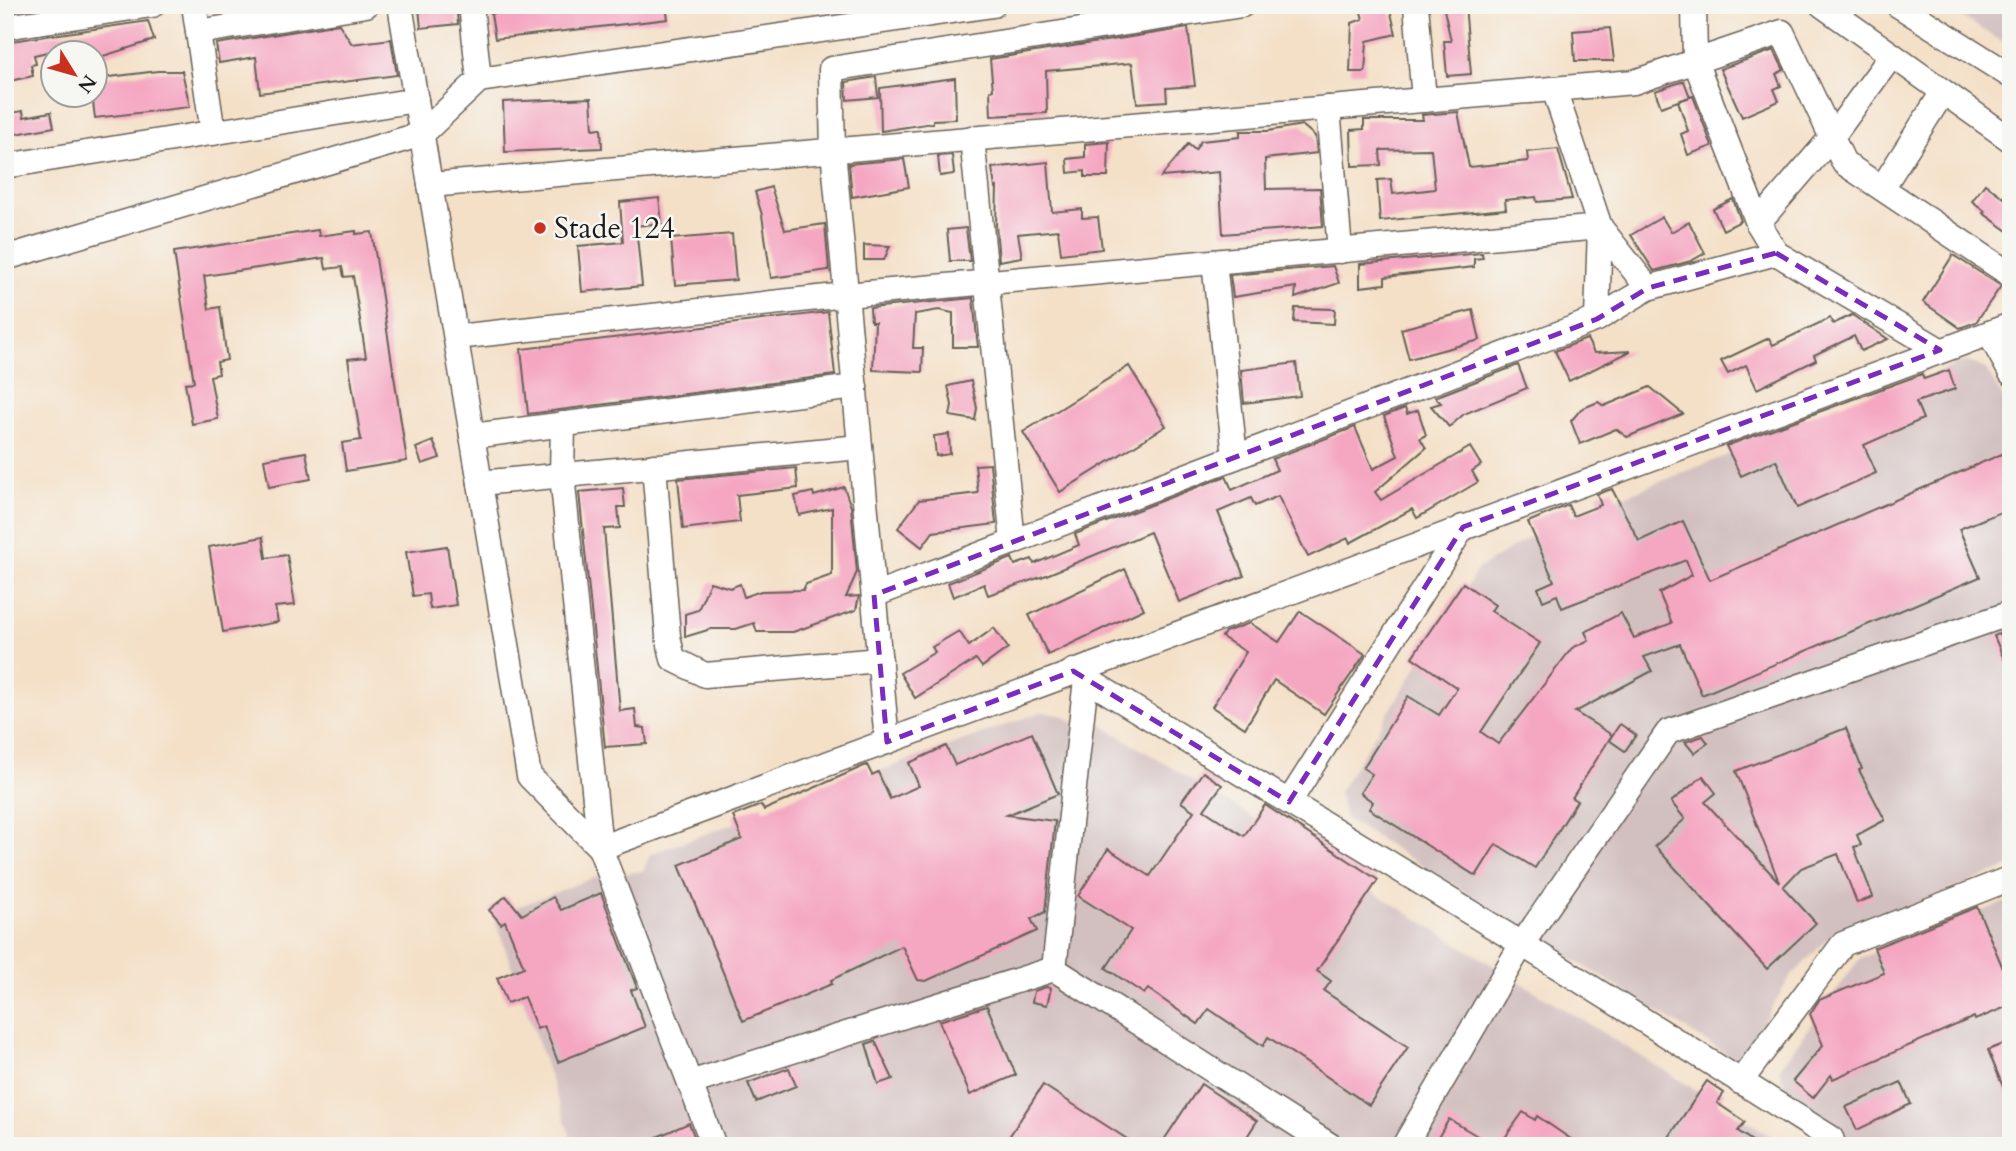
<svg xmlns="http://www.w3.org/2000/svg" width="2016" height="1151" font-family="Cardo,serif">
	<style>
		.industrial { fill: #d2bfc0 }
		.building { fill: #f5a7c2 }
		.lines { fill: none; stroke-linecap: round; stroke-linejoin: round }
		.minor-casing { stroke: #686158; stroke-width: 27 }
		.minor { stroke: #fff; stroke-width: 24 }
		.marked { fill: none; stroke: #7b2cbf; stroke-width: 5; stroke-dasharray: 14 9; stroke-linejoin: round }
		.poi-dot { fill: #c8321e; stroke: #f6f6f2; stroke-width: 2.5 }
		.labels { text-anchor: middle; stroke-width: 5; stroke-linejoin: round; paint-order: stroke }
		.poi-label { font-size: 30px; fill: #1c1c1c; stroke: #f6f6f2; text-anchor: start }
	</style>
	<rect width="100%" height="100%" fill="#f6f6f2"/>
	<filter id="ink" filterUnits="userSpaceOnUse"><feTurbulence type="fractalNoise" baseFrequency=".0143" numOctaves="2"/><feDisplacementMap in="SourceGraphic" scale="14" xChannelSelector="R" yChannelSelector="G"/><feConvolveMatrix kernelMatrix="1 2 1 2 8 2 1 2 1" color-interpolation-filters="sRGB"/></filter>
	<filter id="wash" filterUnits="userSpaceOnUse"><feTurbulence type="fractalNoise" baseFrequency=".00686" numOctaves="4" result="noise"/><feDisplacementMap in="SourceGraphic" scale="28" xChannelSelector="R" yChannelSelector="G"/><feGaussianBlur stdDeviation="1.57" result="paint"/><feColorMatrix in="noise" values="0 0 0 0 0 0 0 0 0 0 0 0 0 0 0 0 0 1.4 0 .05"/><feComposite in="paint" operator="in"/></filter>
	<g filter="url(#wash)">
		<rect width="100%" height="100%" fill="#f4e0c7"/>
		<g class="industrial">
			<polygon points="1942,5 2011,5 2011,47"/>
			<polygon points="1966,361 1986,369 2011,412 2011,866 1827,939 1789,979 1739,1062 1345,818 1339,792 1478,569 1548,526"/>
			<polygon points="1042,712 1064,716 1088,733 1092,719 1787,1146 574,1146 494,916 595,877 643,871 650,854"/>
			<polygon points="2011,900 2011,1146 1846,1146 1838,1129 1788,1094 1779,1069 1860,958"/>
		</g>
		<g id="blocks">
			<g class="building">
				<polygon points="441,5 456,5 458,24 421,28 419,8"/>
				<polygon points="515,5 666,5 668,19 495,39 491,14 498,12 497,8"/>
				<polygon points="1372,5 1389,5 1396,34 1367,41 1365,72 1350,72 1352,23 1363,19 1360,9"/>
				<polygon points="1443,5 1465,5 1471,74 1447,76 1444,41 1451,41"/>
				<polygon points="148,21 154,40 94,59 94,52 66,52 65,48 34,55 36,64 31,65 33,76 5,82 5,42"/>
				<polygon points="339,24 352,44 391,39 397,75 260,93 256,57 219,63 216,44"/>
				<polygon points="1188,28 1195,86 1166,88 1167,101 1137,103 1132,63 1046,71 1047,113 991,116 990,91 993,90 990,59"/>
				<polygon points="1610,28 1614,61 1575,61 1573,31"/>
				<polygon points="1774,50 1784,70 1776,74 1781,86 1774,89 1779,101 1742,117 1720,69"/>
				<polygon points="158,71 182,71 190,107 95,118 92,94 94,94 94,79"/>
				<polygon points="876,77 878,97 847,100 846,82"/>
				<polygon points="955,78 956,119 933,120 933,123 881,131 880,88"/>
				<polygon points="1684,81 1690,97 1661,107 1655,91"/>
				<polygon points="1693,96 1712,146 1688,155 1681,134 1688,131 1678,101"/>
				<polygon points="591,98 593,129 601,128 602,148 505,152 503,102"/>
				<polygon points="23,111 24,117 51,112 54,127 5,136 5,114"/>
				<polygon points="1458,112 1469,167 1528,161 1527,152 1558,149 1572,199 1537,202 1536,197 1505,200 1506,209 1380,221 1377,180 1391,179 1393,194 1435,189 1431,149 1380,150 1381,165 1352,166 1351,130 1364,129 1364,120 1423,120 1422,115"/>
				<polygon points="1302,125 1315,136 1317,153 1265,159 1266,189 1320,188 1323,226 1223,234 1219,172 1161,177 1188,144 1195,150 1201,141 1240,137 1240,131 1268,131"/>
				<polygon points="1109,142 1108,177 1085,177 1085,171 1068,173 1067,159 1085,157 1085,144"/>
				<polygon points="952,155 954,174 940,176 938,156"/>
				<polygon points="904,159 909,187 852,197 849,164"/>
				<polygon points="1048,162 1052,212 1082,209 1082,218 1098,217 1102,249 1061,254 1058,230 1018,234 1022,257 999,261 996,225 997,187 995,188 992,168"/>
				<polygon points="1985,184 2011,203 2011,233 1983,213 1985,211 1972,201"/>
				<polygon points="771,187 785,230 825,224 829,270 771,278 762,215 755,192"/>
				<polygon points="659,198 662,223 636,226 642,286 582,292 578,246 623,242 620,202"/>
				<polygon points="1733,199 1741,221 1723,230 1713,209"/>
				<polygon points="1662,217 1671,232 1689,222 1705,253 1691,261 1654,271 1631,235"/>
				<polygon points="966,228 970,261 950,261 947,230"/>
				<polygon points="318,230 319,236 356,231 356,234 372,232 407,461 346,471 342,443 361,440 348,359 366,357 353,276 344,277 342,267 326,269 324,258 204,276 209,309 220,307 227,360 217,362 219,374 210,376 218,419 192,424 185,383 194,382 174,252"/>
				<polygon points="732,234 736,280 675,285 671,239"/>
				<polygon points="864,245 890,246 884,260 864,260"/>
				<polygon points="1482,253 1483,258 1474,259 1474,267 1385,277 1385,284 1360,287 1360,264"/>
				<polygon points="1953,255 2001,286 1976,322 1960,328 1923,302"/>
				<polygon points="1333,266 1339,283 1295,298 1296,287 1233,297 1230,275"/>
				<polygon points="973,298 978,347 953,347 953,313 939,310 915,314 913,348 923,348 922,372 873,370 875,322 871,322 870,308"/>
				<polygon points="1295,308 1335,309 1334,324 1294,322"/>
				<polygon points="1473,310 1480,340 1409,359 1401,329"/>
				<polygon points="828,312 835,375 528,414 521,349"/>
				<polygon points="1852,315 1888,339 1861,351 1854,336 1814,355 1816,360 1757,389 1746,365 1728,374 1721,361 1769,338 1773,345 1830,318 1833,324"/>
				<polygon points="1587,339 1594,353 1631,351 1569,381 1555,351"/>
				<polygon points="1296,363 1300,396 1244,403 1241,370"/>
				<polygon points="1518,365 1527,388 1464,414 1449,427 1431,406 1441,403 1435,397"/>
				<polygon points="1129,366 1166,426 1060,492 1023,432"/>
				<polygon points="1949,370 1955,389 1916,402 1923,419 1864,445 1876,473 1797,508 1776,460 1741,476 1726,446 1922,374 1924,379"/>
				<polygon points="971,381 977,408 975,420 950,416 952,405 948,386"/>
				<polygon points="1650,387 1683,414 1627,437 1616,429 1580,444 1571,421 1581,409 1598,402 1604,406"/>
				<polygon points="1405,408 1407,414 1418,410 1426,435 1420,438 1426,448 1375,492 1381,500 1470,447 1481,465 1472,471 1478,482 1417,518 1412,509 1350,543 1348,538 1308,557 1278,496 1255,506 1251,498 1218,512 1244,576 1179,602 1150,532 1044,576 988,595 984,584 953,597 948,583 1012,558 1015,565 1032,559 1034,564 1079,545 1075,534 1226,476 1232,490 1277,470 1272,459 1355,427 1373,469 1398,456 1384,416"/>
				<polygon points="949,434 950,454 936,456 934,436"/>
				<polygon points="433,441 440,458 422,464 416,448"/>
				<polygon points="2011,450 2011,508 1959,529 1980,577 1702,695 1680,644 1644,657 1652,671 1575,712 1612,735 1572,798 1577,801 1535,868 1496,844 1476,876 1369,809 1373,802 1360,793 1372,774 1363,768 1408,696 1439,715 1457,688 1412,657 1463,583 1495,605 1491,611 1540,643 1481,732 1498,744 1572,648 1589,640 1585,632 1621,613 1634,638 1672,623 1659,593 1692,575 1686,560 1562,608 1557,595 1543,601 1538,588 1554,581 1528,522 1568,505 1573,516 1601,505 1597,494 1612,489 1639,541 1683,521 1710,580"/>
				<polygon points="306,452 311,479 269,487 264,459"/>
				<polygon points="990,464 996,524 933,532 922,547 898,528 919,500 978,493 975,465"/>
				<polygon points="796,468 798,488 737,495 740,522 683,529 678,479"/>
				<polygon points="844,487 851,507 857,572 846,597 859,596 856,610 793,632 757,632 754,623 736,629 711,629 685,637 685,614 698,610 710,582 730,588 740,584 744,597 761,591 803,590 806,584 832,575 832,508 799,515 795,496 813,492 814,496"/>
				<polygon points="623,488 625,507 618,507 620,528 604,529 620,711 635,709 637,727 645,728 647,744 605,747 579,492"/>
				<polygon points="263,537 266,558 287,555 295,605 275,607 278,622 223,632 209,547"/>
				<polygon points="447,546 456,605 430,609 428,594 413,596 406,552"/>
				<polygon points="1125,569 1144,609 1048,655 1029,615"/>
				<polygon points="1300,611 1365,654 1324,714 1274,680 1245,728 1212,707 1246,652 1222,637 1225,632 1250,623 1279,642"/>
				<polygon points="994,628 1008,648 982,667 976,659 915,698 900,673 935,652 932,647 959,631 969,646"/>
				<polygon points="2011,629 2011,676 1994,636"/>
				<polygon points="1620,724 1636,735 1625,751 1609,740"/>
				<polygon points="1846,728 1862,769 1859,770 1885,820 1857,835 1861,845 1854,847 1873,897 1857,903 1838,854 1801,868 1783,887 1816,923 1767,969 1655,846 1685,819 1671,802 1703,776 1716,793 1705,802 1779,882 1736,771"/>
				<polygon points="1032,733 1058,794 1007,815 1055,821 1045,912 1031,919 1037,931 926,981 918,980 902,946 831,980 832,984 743,1021 679,865 742,839 733,816 761,805 764,810 864,766 867,765 872,775 878,772 890,799 919,786 909,763 946,746 955,765"/>
				<polygon points="1703,736 1708,743 1694,753 1685,742"/>
				<polygon points="1203,772 1222,785 1204,810 1244,836 1265,805 1378,880 1317,971 1331,981 1324,991 1408,1047 1369,1105 1268,1037 1263,1046 1209,1009 1198,1024 1148,989 1144,994 1106,968 1131,930 1078,896 1108,849 1150,876 1194,811 1181,802"/>
				<polygon points="601,893 637,988 631,990 645,1027 558,1062 544,1026 537,1029 524,997 507,1003 497,978 524,967 505,921 501,924 489,910 506,896 522,915 553,897 561,910"/>
				<polygon points="1977,907 2011,987 2011,1005 1975,1020 1974,1017 1833,1079 1831,1075 1813,1098 1793,1081 1823,1045 1810,1014 1819,1000 1884,973 1874,948"/>
				<polygon points="1046,987 1051,988 1047,1005 1032,1002 1034,991"/>
				<polygon points="987,1006 1016,1075 970,1095 939,1021"/>
				<polygon points="875,1041 893,1079 878,1084 866,1044"/>
				<polygon points="2011,1041 2011,1104 2010,1104 1988,1050"/>
				<polygon points="789,1068 796,1086 756,1102 748,1083"/>
				<polygon points="1707,1081 1724,1093 1717,1103 1745,1122 1738,1131 1759,1146 1663,1146"/>
				<polygon points="1901,1082 1911,1104 1857,1130 1846,1107"/>
				<polygon points="1201,1084 1257,1121 1241,1146 1160,1146"/>
				<polygon points="1043,1085 1138,1146 1003,1146"/>
				<polygon points="1523,1112 1535,1120 1537,1116 1581,1146 1499,1146"/>
				<polygon points="1449,1119 1494,1146 1433,1146"/>
				<polygon points="689,1123 698,1146 636,1146"/>
			</g>
		</g>
	</g>
	<g filter="url(#ink)">
		<use href="#blocks" fill-opacity="0" stroke="#686158" stroke-width="2"/>
		<g class="lines">
			<defs>
				<g id="minor">
					<polyline points="194,5 213,133"/>
					<polyline points="400,5 529,776 600,848 2011,325"/>
					<polyline points="471,5 479,80"/>
					<polyline points="1416,5 1424,100"/>
					<polyline points="1694,5 1695,61 1758,223 1776,253"/>
					<polyline points="1822,5 2011,140"/>
					<polyline points="1898,5 2011,76"/>
					<polyline points="5,27 152,5"/>
					<polyline points="198,32 366,5"/>
					<polyline points="1328,108 1340,251"/>
					<polyline points="972,138 1013,542"/>
					<polyline points="5,166 416,100"/>
					<polyline points="430,185 1634,82 1782,32 1844,163 2011,275"/>
					<polyline points="1882,188 1943,92"/>
					<polyline points="1758,223 1832,137 1892,55"/>
					<polyline points="5,258 422,134 479,80 993,5"/>
					<polyline points="1214,262 1235,457"/>
					<polyline points="1597,319 1600,227 1648,288"/>
					<polyline points="1989,333 2011,373"/>
					<polyline points="456,337 846,295 1600,227 1554,89"/>
					<polyline points="563,424 562,475 600,848 714,1146"/>
					<polyline points="472,436 855,387"/>
					<polyline points="654,466 668,636 673,659 705,675 880,660"/>
					<polyline points="480,483 860,447"/>
					<polyline points="874,595 1597,319 1648,288 1776,253 1940,350"/>
					<polyline points="1073,671 1522,944 1831,1138 1834,1146"/>
					<polyline points="887,742 833,150 831,69 1242,5"/>
					<polyline points="1289,802 1463,527"/>
					<polyline points="1054,969 1086,679"/>
					<polyline points="1740,1082 1843,944 2011,878"/>
					<polyline points="690,1083 1054,969 1331,1146"/>
					<polyline points="1404,1146 1522,944 1668,732 2011,613"/>
				</g>
			</defs>
			<use href="#minor" class="minor-casing"/>
			<use href="#minor" class="minor"/>
		</g>
	</g>
	<path class="marked" d="M 1776,253 L 1940,350 L 1463,527 L 1289,802 L 1073,671 L 887,742 L 874,595 L 1597,319 L 1648,288 Z"/>
	<circle class="poi-dot" cx="540" cy="228" r="7"/>
	<g class="labels">
		<g class="poi-label">
			<text x="554" y="238">Stade 124</text>
		</g>
	</g>
	<rect width="2016" height="1151" fill="none" stroke="#f6f6f2" stroke-width="28"/>
	<g transform="translate(74 74) rotate(127)"><circle r="33" fill="#f6f6f2" stroke="#9f9f9c" stroke-width="2"/>
	<path d="M0-5L12 26L0 18L-12 26Z" fill="#c8321e"/>
	<text y="-10" font-size="19" font-weight="bold" text-anchor="middle" fill="#1c1c1c">N</text>
	</g>
</svg>
